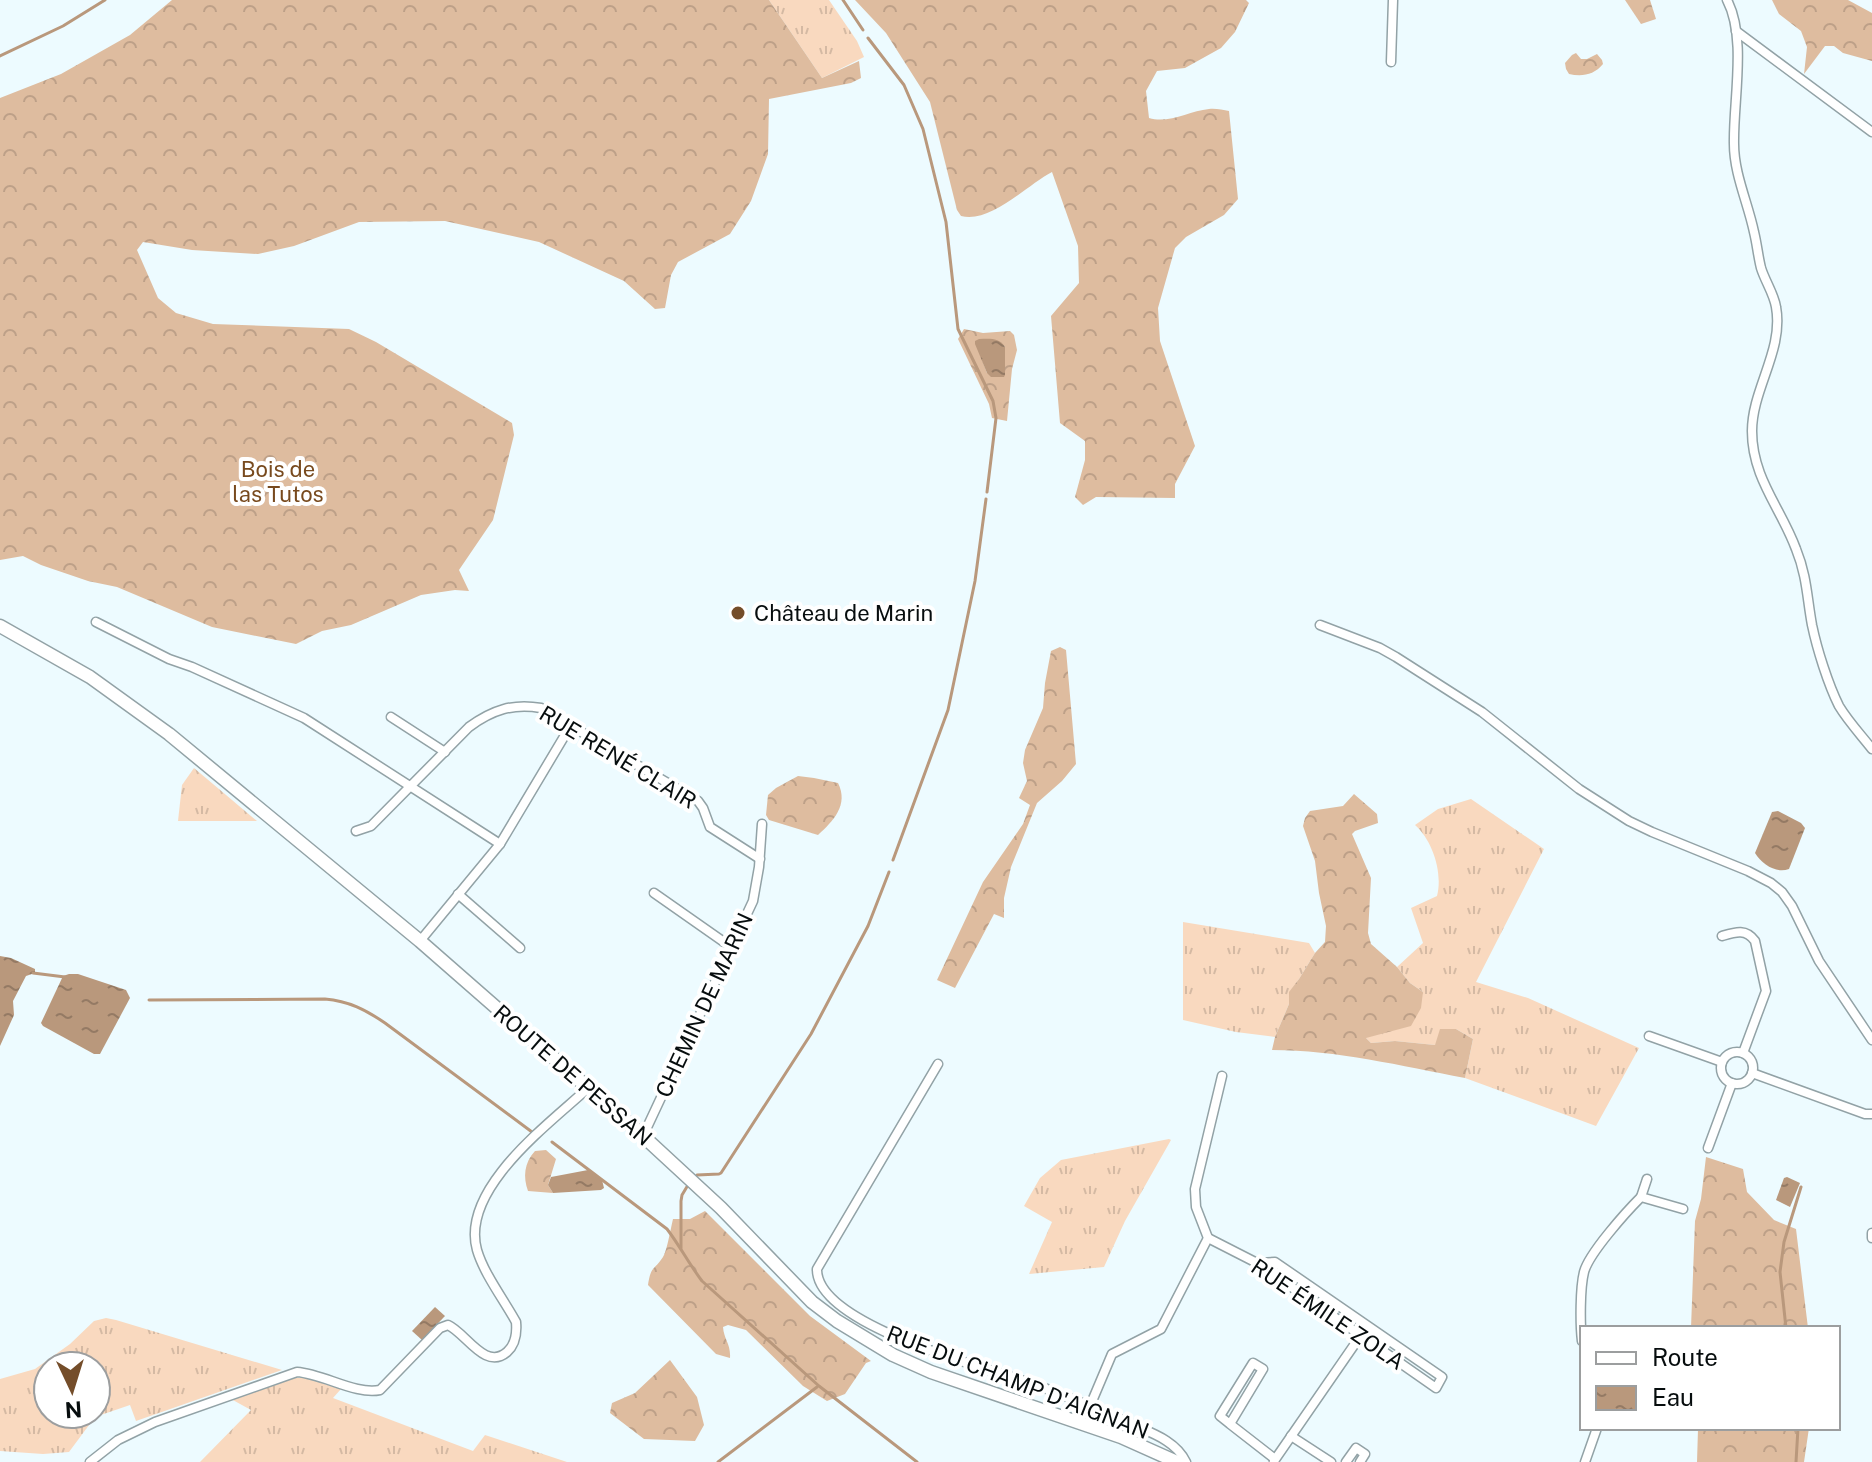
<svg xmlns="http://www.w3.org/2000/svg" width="1872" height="1462" font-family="'Public Sans',sans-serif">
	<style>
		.grass { fill: url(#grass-tufts); fill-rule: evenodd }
		.forest { fill: url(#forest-crowns); fill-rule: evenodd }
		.water { fill: url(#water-ripples) }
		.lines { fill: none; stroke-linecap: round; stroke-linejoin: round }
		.stream { stroke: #b9987c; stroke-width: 3 }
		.minor-casing { stroke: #92a2a6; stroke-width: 11 }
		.secondary-casing { stroke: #92a2a6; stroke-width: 15 }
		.minor { stroke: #fff; stroke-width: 8 }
		.secondary { stroke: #fff; stroke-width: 12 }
		.poi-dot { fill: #744d2a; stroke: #fff; stroke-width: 3 }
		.labels { text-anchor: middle; stroke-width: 8; stroke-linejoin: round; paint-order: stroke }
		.park-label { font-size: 22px; fill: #784a1e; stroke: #fff }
		.poi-label { font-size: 22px; fill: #070d0e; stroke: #fff; text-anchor: start }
		.street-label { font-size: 22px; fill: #070d0e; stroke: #fff }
	</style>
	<defs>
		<pattern id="grass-tufts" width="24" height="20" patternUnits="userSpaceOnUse" patternTransform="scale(2)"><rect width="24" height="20" fill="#f9d9bf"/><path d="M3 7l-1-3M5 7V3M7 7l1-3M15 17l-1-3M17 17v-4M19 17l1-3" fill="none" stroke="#d4b9a3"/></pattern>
		<pattern id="forest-crowns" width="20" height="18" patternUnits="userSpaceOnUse" patternTransform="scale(2)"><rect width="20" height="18" fill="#debc9f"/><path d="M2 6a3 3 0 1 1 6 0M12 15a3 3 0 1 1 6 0" fill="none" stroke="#bda088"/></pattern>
		<pattern id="water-ripples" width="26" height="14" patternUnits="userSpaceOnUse" patternTransform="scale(2)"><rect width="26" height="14" fill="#b9987c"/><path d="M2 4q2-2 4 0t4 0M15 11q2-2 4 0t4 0" fill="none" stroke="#947a64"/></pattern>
	</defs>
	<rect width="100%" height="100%" fill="#edfbff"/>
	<g class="grass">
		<polygon points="769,0 829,0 857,41 864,57 822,78"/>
		<polygon points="194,768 257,821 178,821 182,785"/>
		<path d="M 1471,799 L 1544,849 L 1476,982 L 1528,998 L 1639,1048 L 1596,1126 L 1465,1078 L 1473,1039 L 1456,1029 L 1435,1045 L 1395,1041 L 1371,1043 L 1365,1037 L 1387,1031 L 1423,992 L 1410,983 L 1397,967 L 1423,943 L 1411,908 L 1437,896 C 1443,873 1433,841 1415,825 L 1438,809 Z"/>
		<polygon points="1183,922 1309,943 1315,953 1299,979 1290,992 1289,1004 1275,1037 1236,1032 1183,1020"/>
		<polygon points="1169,1139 1171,1140 1125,1221 1104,1267 1029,1274 1052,1222 1024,1206 1040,1178 1061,1160"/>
		<path d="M 106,1318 L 116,1320 L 282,1370 L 136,1421 L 130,1405 L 95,1417 L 69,1452 L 43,1454 L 0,1451 L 0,1379 L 35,1369 L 70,1344 L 94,1321 ZM 48,1366 L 96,1366 L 96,1414 L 48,1414 Z"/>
		<polygon points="293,1378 306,1378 341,1389 333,1398 473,1451 485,1435 567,1462 200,1462 251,1410 231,1399"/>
	</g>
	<g class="forest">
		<polygon points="172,0 769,0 822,78 859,61 861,78 851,83 769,99 768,154 751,201 730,234 678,262 671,275 665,308 655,309 624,281 539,242 445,221 359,222 294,246 258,254 192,250 143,242 137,250 158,298 176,313 213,324 349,329 376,342 512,423 514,435 493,520 459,570 469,591 455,590 421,595 351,625 322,631 296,644 212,627 117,587 88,581 41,565 23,556 0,560 0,98 61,74 130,35"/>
		<path d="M 855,0 L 1246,0 L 1249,3 L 1235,32 L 1221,48 L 1185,68 L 1157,71 L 1146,91 L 1149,118 C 1169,124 1189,111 1209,109 C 1215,108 1223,110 1229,111 L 1238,199 L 1224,215 L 1186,237 L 1175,248 L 1158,308 L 1160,341 L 1195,446 L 1175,484 L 1175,498 L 1096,497 L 1083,505 L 1075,497 L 1085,460 L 1085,441 L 1060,423 L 1051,316 L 1079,283 L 1078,246 L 1052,172 C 1027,185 990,224 961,216 L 957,210 L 930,102 L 886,33 Z"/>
		<polygon points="1625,0 1650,0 1656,19 1641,24"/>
		<polygon points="1772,0 1848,0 1872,13 1872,61 1843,53 1834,46 1825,46 1804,74 1807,47 1801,31 1779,14"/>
		<path d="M 1576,53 L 1581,59 L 1587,59 L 1597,54 L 1602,60 L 1603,64 C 1594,75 1582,77 1569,74 L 1566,69 L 1565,63 L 1572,55 Z"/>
		<path d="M 964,329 L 983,333 L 1010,331 L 1014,335 L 1017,350 L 1012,369 L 1007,421 L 992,418 L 989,404 L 958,339 ZM 975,341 L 1002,344 L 1005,347 L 1005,375 L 987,373 Z"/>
		<polygon points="1060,647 1066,650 1076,764 1062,781 1037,803 1011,867 1004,898 1004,918 994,914 955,988 937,980 983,882 1023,824 1030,805 1019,798 1027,781 1023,763 1025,750 1043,708 1045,683 1051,651"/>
		<path d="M 798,776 L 814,778 L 838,783 C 849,805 833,821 818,835 L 769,820 L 766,815 L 768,795 L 776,788 Z"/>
		<path d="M 1354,794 L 1377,814 L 1378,823 L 1355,831 L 1352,834 L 1371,878 L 1368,933 L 1371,944 L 1397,967 L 1410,983 L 1423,992 L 1421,1008 L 1411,1026 L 1366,1038 L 1371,1043 L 1395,1041 L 1435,1045 L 1440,1029 L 1456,1029 L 1473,1039 L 1465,1078 C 1401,1066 1337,1050 1272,1050 L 1275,1037 L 1289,1004 L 1289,992 L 1299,979 L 1315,953 L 1325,942 L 1326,926 L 1319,893 L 1315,861 L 1303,826 L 1305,818 L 1310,811 L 1343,806 Z"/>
		<path d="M 546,1150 L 556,1159 L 548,1185 L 553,1193 L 528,1191 C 523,1177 524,1163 535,1151 Z"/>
		<polygon points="1706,1157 1743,1169 1747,1192 1774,1220 1796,1229 1808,1328 1691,1328 1695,1221 1701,1199"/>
		<path d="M 705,1211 L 810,1316 L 871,1361 L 866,1363 L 845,1394 L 827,1401 L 803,1386 L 746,1330 L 728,1325 L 723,1327 C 724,1340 731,1344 730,1358 L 716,1354 L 648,1285 C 651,1265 654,1271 663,1257 C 667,1251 671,1227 673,1219 L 690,1219 Z"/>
		<polygon points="670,1360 697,1397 704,1425 695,1441 644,1439 610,1413 612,1403 635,1393"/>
		<polygon points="1696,1428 1809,1428 1804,1462 1697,1462 1698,1429"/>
	</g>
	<g class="water">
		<path d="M 979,339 C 989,339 999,337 1005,347 L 1005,375 L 1004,377 L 991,377 L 987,373 L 975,344 L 975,341 Z"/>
		<path d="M 1778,811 L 1801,823 L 1805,828 L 1789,869 C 1776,874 1762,864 1755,853 L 1772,812 Z"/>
		<polygon points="0,956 11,958 35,969 35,973 26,976 13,1001 14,1015 0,1046"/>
		<polygon points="69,974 78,974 126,990 130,998 100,1054 94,1054 43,1026 41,1023 63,976"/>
		<polygon points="588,1170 602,1180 604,1188 601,1190 553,1193 548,1185 551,1177"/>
		<polygon points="1787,1177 1800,1183 1790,1207 1776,1200 1784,1178"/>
		<polygon points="435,1307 445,1316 422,1340 412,1331"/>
	</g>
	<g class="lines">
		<g class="stream">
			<polyline points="843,0 863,30"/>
			<polyline points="868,38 904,85 923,129 946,222 958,329 993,401 996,418 987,492"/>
			<polyline points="0,56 63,26 105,0"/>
			<polyline points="893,860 948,710 975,581 986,499"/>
			<polyline points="33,973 65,977"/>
			<path d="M 149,1000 L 325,999 C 349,1001 366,1010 385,1023 L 532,1132"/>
			<path d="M 552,1142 L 667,1229 C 680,1246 689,1264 702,1281 L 819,1386 L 917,1462"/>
			<polyline points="697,1175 719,1174 721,1173 811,1034 868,926 889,872"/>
			<polyline points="681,1248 681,1201 682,1195 688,1185"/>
			<polyline points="1786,1328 1780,1272 1784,1242 1801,1187"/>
			<polyline points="718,1462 817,1387"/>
			<polyline points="1796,1462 1798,1428"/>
		</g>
		<defs>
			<g id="minor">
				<path d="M 1727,0 C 1747,38 1733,101 1734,144 C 1734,174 1748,203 1754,232 C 1757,244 1758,256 1761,268 C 1765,281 1774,294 1776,307 C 1784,350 1752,389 1752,431 C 1752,478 1781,508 1796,549 C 1807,576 1807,598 1812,625 C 1817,649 1828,684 1839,706 C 1848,721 1861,735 1872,749"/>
				<polyline points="1736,31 1872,132"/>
				<polyline points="1391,62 1393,0"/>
				<polyline points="96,622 169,659 192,667 304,718 500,844"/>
				<polyline points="1320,625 1380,648 1396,657 1482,712 1579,789 1629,821 1652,832 1748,871 1771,883 1782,892 1792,906 1819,961 1872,1040"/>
				<polyline points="391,717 445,752"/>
				<path d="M 356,831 L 371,826 L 469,727 C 492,710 513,703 541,708 L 698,801 L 703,808 L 710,827 L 760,859"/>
				<polyline points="654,893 731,947"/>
				<polyline points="458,894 520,948"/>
				<path d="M 1722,936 C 1735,932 1746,928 1755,941 L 1766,991 L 1743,1053"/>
				<polyline points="420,941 500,844 571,725"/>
				<polyline points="1649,1036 1722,1062"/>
				<circle cx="1737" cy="1068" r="16"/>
				<path d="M 938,1064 L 817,1269 C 816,1325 987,1368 1030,1383 C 1063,1394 1095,1408 1127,1422 C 1148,1432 1175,1439 1186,1462"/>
				<polyline points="1752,1073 1865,1114 1872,1114"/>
				<polyline points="643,1136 753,901 759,867 762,824"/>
				<polyline points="1708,1148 1732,1083"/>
				<polyline points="1641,1197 1647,1179"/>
				<polyline points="1872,1233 1872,1238"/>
				<polyline points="1208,1238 1257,1263 1436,1388 1442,1377 1275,1262 1257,1263"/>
				<path d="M 1582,1341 C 1580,1324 1580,1288 1584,1272 C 1589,1253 1627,1211 1641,1197 L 1683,1209"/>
				<polyline points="1090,1406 1112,1354 1161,1329 1208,1238 1196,1207 1195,1189 1222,1076"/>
				<polyline points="1230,1424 1220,1416 1253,1363 1263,1369 1230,1424 1275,1459"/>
				<polyline points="1291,1436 1331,1462"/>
				<polyline points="1274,1461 1361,1335"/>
				<path d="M 90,1462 L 118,1440 L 155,1422 L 297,1372 C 324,1374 355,1395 380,1390 L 440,1328 L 448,1325 C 466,1333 485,1371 507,1352 C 516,1344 517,1333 516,1322 C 504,1300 484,1274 477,1250 C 460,1189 549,1124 588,1088"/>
				<polyline points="1346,1462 1356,1448 1365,1454 1360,1462"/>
				<polyline points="1585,1462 1597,1428"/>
			</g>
			<polyline id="secondary" points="0,626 90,677 169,734 420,941 643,1136 721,1208 812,1302 837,1321 893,1355 931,1372 1121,1437 1177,1462"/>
		</defs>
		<use href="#minor" class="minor-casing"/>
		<use href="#secondary" class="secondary-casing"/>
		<use href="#minor" class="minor"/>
		<use href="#secondary" class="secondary"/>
	</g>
	<circle class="poi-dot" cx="738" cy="613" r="8"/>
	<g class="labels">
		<g class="park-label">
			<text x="278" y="477">Bois de<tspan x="278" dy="25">las Tutos</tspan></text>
		</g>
		<g class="poi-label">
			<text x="754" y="621">Château de Marin</text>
		</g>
		<g class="street-label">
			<text transform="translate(618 757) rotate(31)" y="8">RUE RENÉ CLAIR</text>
			<text transform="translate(704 1005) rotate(-65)" y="8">CHEMIN DE MARIN</text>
			<text transform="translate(573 1075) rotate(41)" y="8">ROUTE DE PESSAN</text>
			<text transform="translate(1328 1314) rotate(34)" y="8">RUE ÉMILE ZOLA</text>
			<text transform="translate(1018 1382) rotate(21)" y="8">RUE DU CHAMP D'AIGNAN</text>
		</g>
	</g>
	<rect x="1580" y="1326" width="260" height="104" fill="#ffffff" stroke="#9c9e9f" stroke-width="2"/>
	<rect x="1596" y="1352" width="40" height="12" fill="#ffffff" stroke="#9c9e9f" stroke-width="2"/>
	<text x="1652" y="1366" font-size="24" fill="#070d0e">Route</text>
	<rect x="1596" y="1386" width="40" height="24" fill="url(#water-ripples)" stroke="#9c9e9f" stroke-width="2"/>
	<text x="1652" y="1406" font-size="24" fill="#070d0e">Eau</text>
	<g transform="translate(72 1390) rotate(176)"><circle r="38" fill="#ffffff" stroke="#9c9e9f" stroke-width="2"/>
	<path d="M0-6L14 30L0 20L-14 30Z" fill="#744d2a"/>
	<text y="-12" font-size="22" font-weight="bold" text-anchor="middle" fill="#070d0e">N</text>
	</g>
</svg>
